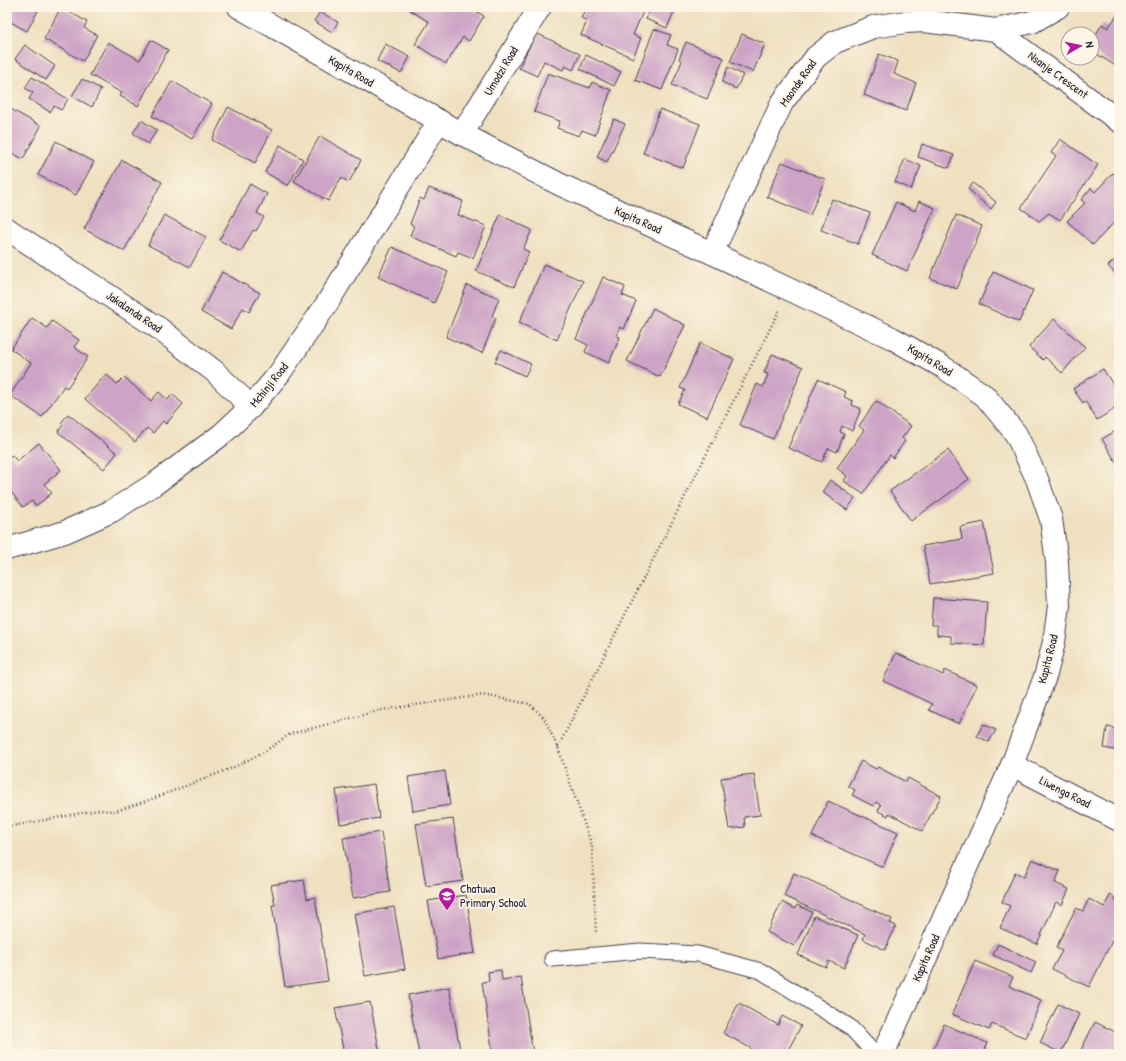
<svg xmlns="http://www.w3.org/2000/svg" width="1126" height="1061" font-family="'Patrick Hand',sans-serif">
	<style>
		.building { fill: #cda4c6 }
		.lines { fill: none; stroke-linecap: round; stroke-linejoin: round }
		.lane-casing { stroke: #413e4f; stroke-width: 17 }
		.street-casing { stroke: #413e4f; stroke-width: 24 }
		.secondary-casing { stroke: #413e4f; stroke-width: 24 }
		.path { stroke: #413e4f; stroke-width: 2.5; stroke-dasharray: 1 3; stroke-linecap: butt }
		.lane { stroke: #fff; stroke-width: 15 }
		.street { stroke: #fff; stroke-width: 22 }
		.secondary { stroke: #fff; stroke-width: 22 }
		.labels { text-anchor: middle; stroke-width: 4; stroke-linejoin: round; paint-order: stroke }
		.street-label { font-size: 12px; fill: #22223b; stroke: #fcf5e5 }
		.poi-label { font-size: 12px; fill: #22223b; stroke: #fcf5e5; text-anchor: start }
	</style>
	<rect width="100%" height="100%" fill="#fcf5e5"/>
	<filter id="ink" filterUnits="userSpaceOnUse"><feTurbulence type="fractalNoise" baseFrequency=".025" numOctaves="2"/><feDisplacementMap in="SourceGraphic" scale="8" xChannelSelector="R" yChannelSelector="G"/><feConvolveMatrix kernelMatrix="1 2 1 2 8 2 1 2 1" color-interpolation-filters="sRGB"/></filter>
	<filter id="wash" filterUnits="userSpaceOnUse"><feTurbulence type="fractalNoise" baseFrequency=".012" numOctaves="4" result="noise"/><feDisplacementMap in="SourceGraphic" scale="16" xChannelSelector="R" yChannelSelector="G"/><feGaussianBlur stdDeviation="0.9" result="paint"/><feColorMatrix in="noise" values="0 0 0 0 0 0 0 0 0 0 0 0 0 0 0 0 0 1.4 0 .05"/><feComposite in="paint" operator="in"/></filter>
	<g filter="url(#wash)">
		<rect width="100%" height="100%" fill="#efe0c0"/>
		<g id="blocks">
			<g class="building">
				<polygon points="7,7 40,7 27,31 7,20"/>
				<polygon points="61,7 87,22 84,28 97,35 83,61 44,39"/>
				<polygon points="412,7 469,7 484,16 469,41 463,37 446,64 415,44 429,22 410,10"/>
				<polygon points="586,7 645,7 633,35 641,38 633,58 581,35 587,21 581,18"/>
				<polygon points="651,7 676,7 667,28 646,19"/>
				<polygon points="320,12 338,22 332,32 314,21"/>
				<polygon points="1119,12 1119,68 1092,51 1092,41 1102,24 1108,28"/>
				<polygon points="654,29 671,35 667,45 678,49 662,90 635,80"/>
				<polygon points="536,33 580,54 573,70 565,66 563,70 544,61 537,76 519,68"/>
				<polygon points="742,34 765,44 753,72 730,62"/>
				<polygon points="151,40 168,50 138,106 120,96 122,93 90,75 108,42 140,60"/>
				<polygon points="686,42 724,58 707,99 672,85 682,61 679,59"/>
				<polygon points="385,44 410,57 401,73 377,61"/>
				<polygon points="25,45 55,66 46,80 15,59"/>
				<polygon points="879,54 898,61 894,74 916,83 906,111 864,95"/>
				<polygon points="586,55 621,72 614,86 580,69"/>
				<polygon points="728,67 743,75 736,89 722,82"/>
				<polygon points="548,73 590,88 592,82 611,90 595,135 582,130 579,136 557,128 560,121 534,112"/>
				<polygon points="32,77 68,99 61,110 54,106 50,112 29,99 33,93 25,88"/>
				<polygon points="82,79 101,89 92,107 72,96"/>
				<polygon points="172,81 212,104 192,139 152,116"/>
				<polygon points="7,107 41,126 23,159 7,150"/>
				<polygon points="228,107 272,130 255,163 212,140"/>
				<polygon points="660,109 700,124 683,168 643,153"/>
				<polygon points="614,119 625,124 607,162 597,157"/>
				<polygon points="141,120 157,130 148,144 133,133"/>
				<polygon points="320,136 361,160 349,182 341,178 328,201 294,181"/>
				<polygon points="1060,139 1098,165 1060,220 1049,213 1039,221 1021,208 1056,156 1051,153"/>
				<polygon points="56,141 94,162 76,195 38,175"/>
				<polygon points="922,144 954,155 949,168 918,157"/>
				<polygon points="280,145 303,159 288,186 265,172"/>
				<polygon points="905,159 921,166 911,189 895,182"/>
				<polygon points="122,160 162,182 124,251 84,229"/>
				<polygon points="782,162 825,179 810,215 767,197"/>
				<polygon points="1113,173 1119,178 1119,217 1093,245 1067,221 1085,203 1081,200 1091,188 1095,192"/>
				<polygon points="973,183 996,202 991,209 968,189"/>
				<polygon points="250,184 267,194 257,213 264,217 256,231 253,230 241,252 219,240"/>
				<polygon points="429,188 463,201 458,215 486,226 473,258 458,252 456,256 410,236 414,226 410,224 420,198 424,200"/>
				<polygon points="832,199 870,213 858,244 821,230"/>
				<polygon points="919,201 935,208 907,271 872,255 896,202 915,211"/>
				<polygon points="164,215 206,237 190,267 148,245"/>
				<polygon points="500,215 532,230 523,249 529,252 514,287 476,271"/>
				<polygon points="956,215 982,226 957,289 930,278"/>
				<polygon points="392,247 448,272 434,303 378,277"/>
				<polygon points="1119,256 1119,278 1108,266"/>
				<polygon points="544,264 583,281 557,340 519,323"/>
				<polygon points="222,272 260,293 249,312 243,308 231,329 201,312"/>
				<polygon points="993,272 1033,290 1019,322 979,304"/>
				<polygon points="603,277 625,287 622,295 636,301 624,329 620,327 616,336 620,337 609,363 585,352 588,345 576,339"/>
				<polygon points="467,285 499,298 492,316 496,318 482,353 446,337"/>
				<polygon points="653,308 685,325 660,377 627,361"/>
				<polygon points="32,318 47,328 52,321 79,340 74,347 88,357 67,388 64,386 42,417 10,395 31,363 11,349"/>
				<polygon points="1054,319 1085,347 1062,373 1045,357 1043,360 1029,347"/>
				<polygon points="700,343 734,359 707,417 678,404 685,390 680,388"/>
				<polygon points="501,350 531,364 525,376 495,362"/>
				<polygon points="772,354 803,367 773,439 740,425 757,384 763,387 768,374 764,373"/>
				<polygon points="1103,369 1119,394 1119,406 1097,420 1085,401 1083,403 1073,389"/>
				<polygon points="106,374 117,384 124,377 151,401 159,392 168,400 172,394 183,404 166,424 163,421 153,433 147,428 135,442 85,399"/>
				<polygon points="818,379 846,392 844,397 853,401 852,405 861,409 852,431 842,426 840,432 844,434 837,452 828,448 822,462 788,448"/>
				<polygon points="876,401 911,426 902,438 905,441 893,458 890,455 863,494 844,481 847,476 837,468 864,430 859,426"/>
				<polygon points="68,414 117,453 104,469 58,432 63,425 61,423"/>
				<polygon points="1119,429 1119,467 1102,439"/>
				<polygon points="39,443 61,470 44,484 52,493 36,506 32,501 23,507 7,487 7,459 12,455 17,461"/>
				<polygon points="948,450 969,479 911,521 890,491"/>
				<polygon points="830,480 855,498 847,510 822,492"/>
				<polygon points="984,522 994,573 930,584 923,546 962,539 960,527"/>
				<polygon points="933,598 987,602 984,645 951,643 951,636 937,635 937,625 931,625"/>
				<polygon points="896,653 943,675 945,670 977,685 959,724 929,710 932,704 883,681"/>
				<polygon points="983,724 996,730 989,742 977,736"/>
				<polygon points="1107,727 1119,729 1119,751 1104,748"/>
				<polygon points="861,761 876,769 878,767 906,782 908,778 941,796 922,831 889,813 888,816 878,811 881,805 876,802 873,806 852,795 855,790 848,786"/>
				<polygon points="445,771 450,805 413,811 408,777"/>
				<polygon points="754,774 760,815 744,817 745,827 729,829 721,778"/>
				<polygon points="374,784 379,818 340,824 336,790"/>
				<polygon points="828,801 898,832 883,867 812,836"/>
				<polygon points="453,819 463,881 426,886 416,824"/>
				<polygon points="381,832 390,892 353,898 343,838"/>
				<polygon points="1032,859 1060,871 1055,883 1069,889 1062,905 1056,902 1037,944 1000,928 1010,906 1002,902 1015,872 1024,877"/>
				<polygon points="794,873 892,919 890,923 896,926 885,950 863,939 865,934 784,896"/>
				<polygon points="304,880 307,899 315,897 328,981 285,987 272,905 275,905 271,885"/>
				<polygon points="1111,894 1119,904 1119,927 1089,987 1052,969 1062,951 1056,948 1076,908 1083,911 1089,899 1104,907"/>
				<polygon points="466,895 475,953 438,959 428,901"/>
				<polygon points="782,902 795,909 797,905 812,912 794,946 767,932"/>
				<polygon points="394,907 405,969 365,976 354,914"/>
				<polygon points="814,916 858,935 844,968 829,961 826,967 798,955"/>
				<polygon points="998,944 1036,962 1031,973 993,955"/>
				<polygon points="975,961 1013,977 1009,986 1041,1000 1026,1038 992,1024 989,1030 952,1014"/>
				<polygon points="501,970 502,980 521,977 533,1054 493,1054 482,982 489,981 488,972"/>
				<polygon points="449,987 460,1050 438,1054 419,1054 408,995"/>
				<polygon points="370,1002 380,1054 344,1054 335,1008"/>
				<polygon points="739,1003 778,1025 782,1016 801,1026 786,1054 761,1054 723,1033"/>
				<polygon points="1058,1004 1079,1014 1061,1053 1040,1043"/>
				<polygon points="1095,1022 1119,1034 1119,1054 1079,1054"/>
				<polygon points="944,1024 987,1043 984,1050 992,1054 931,1054"/>
			</g>
		</g>
	</g>
	<g filter="url(#ink)">
		<use href="#blocks" fill-opacity="0" stroke="#413e4f" stroke-width="1"/>
		<g class="lines">
			<defs>
				<polyline id="lane" points="552,959 640,951 698,954 761,971 850,1027 875,1054"/>
				<g id="street">
					<polyline points="239,7 462,134 561,185 712,253 892,338 943,367 985,396 1016,434 1037,479 1051,519 1057,562 1059,606 1054,642 1046,674 1012,765 883,1054"/>
					<polyline points="996,30 1119,121"/>
					<polyline points="462,134 540,7"/>
					<polyline points="7,229 157,327 214,371 251,407"/>
					<polyline points="7,549 65,532 112,511 156,483 221,435 251,407 279,374 326,305 439,121"/>
					<polyline points="1012,765 1119,820"/>
				</g>
				<polyline id="secondary" points="712,253 782,103 816,57 835,42 873,27 906,22 924,21 996,30 1032,22 1058,7"/>
			</defs>
			<use href="#lane" class="lane-casing"/>
			<use href="#street" class="street-casing"/>
			<use href="#secondary" class="secondary-casing"/>
			<g class="path">
				<polyline points="558,747 779,311"/>
				<polyline points="7,827 98,810 116,811 152,799 232,768 264,752 290,734 382,710 483,695 530,704 544,718 558,748 592,846 596,934"/>
			</g>
			<use href="#lane" class="lane"/>
			<use href="#street" class="street"/>
			<use href="#secondary" class="secondary"/>
		</g>
	</g>
	<defs>
		<symbol id="school-pin" viewBox="-11 -11 22 30"><path d="M0 17L-7.5 6A9.5 9.5 0 1 1 7.5 6Z" fill="#b5179e" stroke="#fcf5e5"/><path d="M0-5L7-2L0 1L-7-2ZM-4 1L0 2.5L4 1V4Q0 6-4 4Z" fill="#fff"/></symbol>
	</defs>
	<g fill-rule="evenodd">
		<use href="#school-pin" x="437" y="886" width="20" height="27"/>
	</g>
	<g class="labels">
		<g class="street-label">
			<text transform="translate(351 71) rotate(30)" y="4">Kapita Road</text>
			<text transform="translate(501 71) rotate(-59)" y="4">Umodzi Road</text>
			<text transform="translate(1058 75) rotate(36)" y="4">Nsanje Crescent</text>
			<text transform="translate(798 83) rotate(-55)" y="4">Maonde Road</text>
			<text transform="translate(638 220) rotate(24)" y="4">Kapita Road</text>
			<text transform="translate(134 312) rotate(34)" y="4">Jakalanda Road</text>
			<text transform="translate(930 360) rotate(31)" y="4">Kapita Road</text>
			<text transform="translate(269 385) rotate(-51)" y="4">Mchinji Road</text>
			<text transform="translate(1048 659) rotate(-76)" y="4">Kapita Road</text>
			<text transform="translate(1065 792) rotate(27)" y="4">Liwenga Road</text>
			<text transform="translate(926 958) rotate(-66)" y="4">Kapita Road</text>
		</g>
		<g class="poi-label">
			<text x="460" y="893">Chatuwa<tspan x="460" dy="14">Primary School</tspan></text>
		</g>
	</g>
	<rect width="1126" height="1061" fill="none" stroke="#fcf5e5" stroke-width="24"/>
	<g transform="translate(1080 46) rotate(81)"><circle r="19" fill="#fcf5e5" stroke="#a5a1a1"/>
	<path d="M0-3L7 15L0 10L-7 15Z" fill="#b5179e"/>
	<text y="-6" font-size="11" font-weight="bold" text-anchor="middle" fill="#22223b">N</text>
	</g>
</svg>
